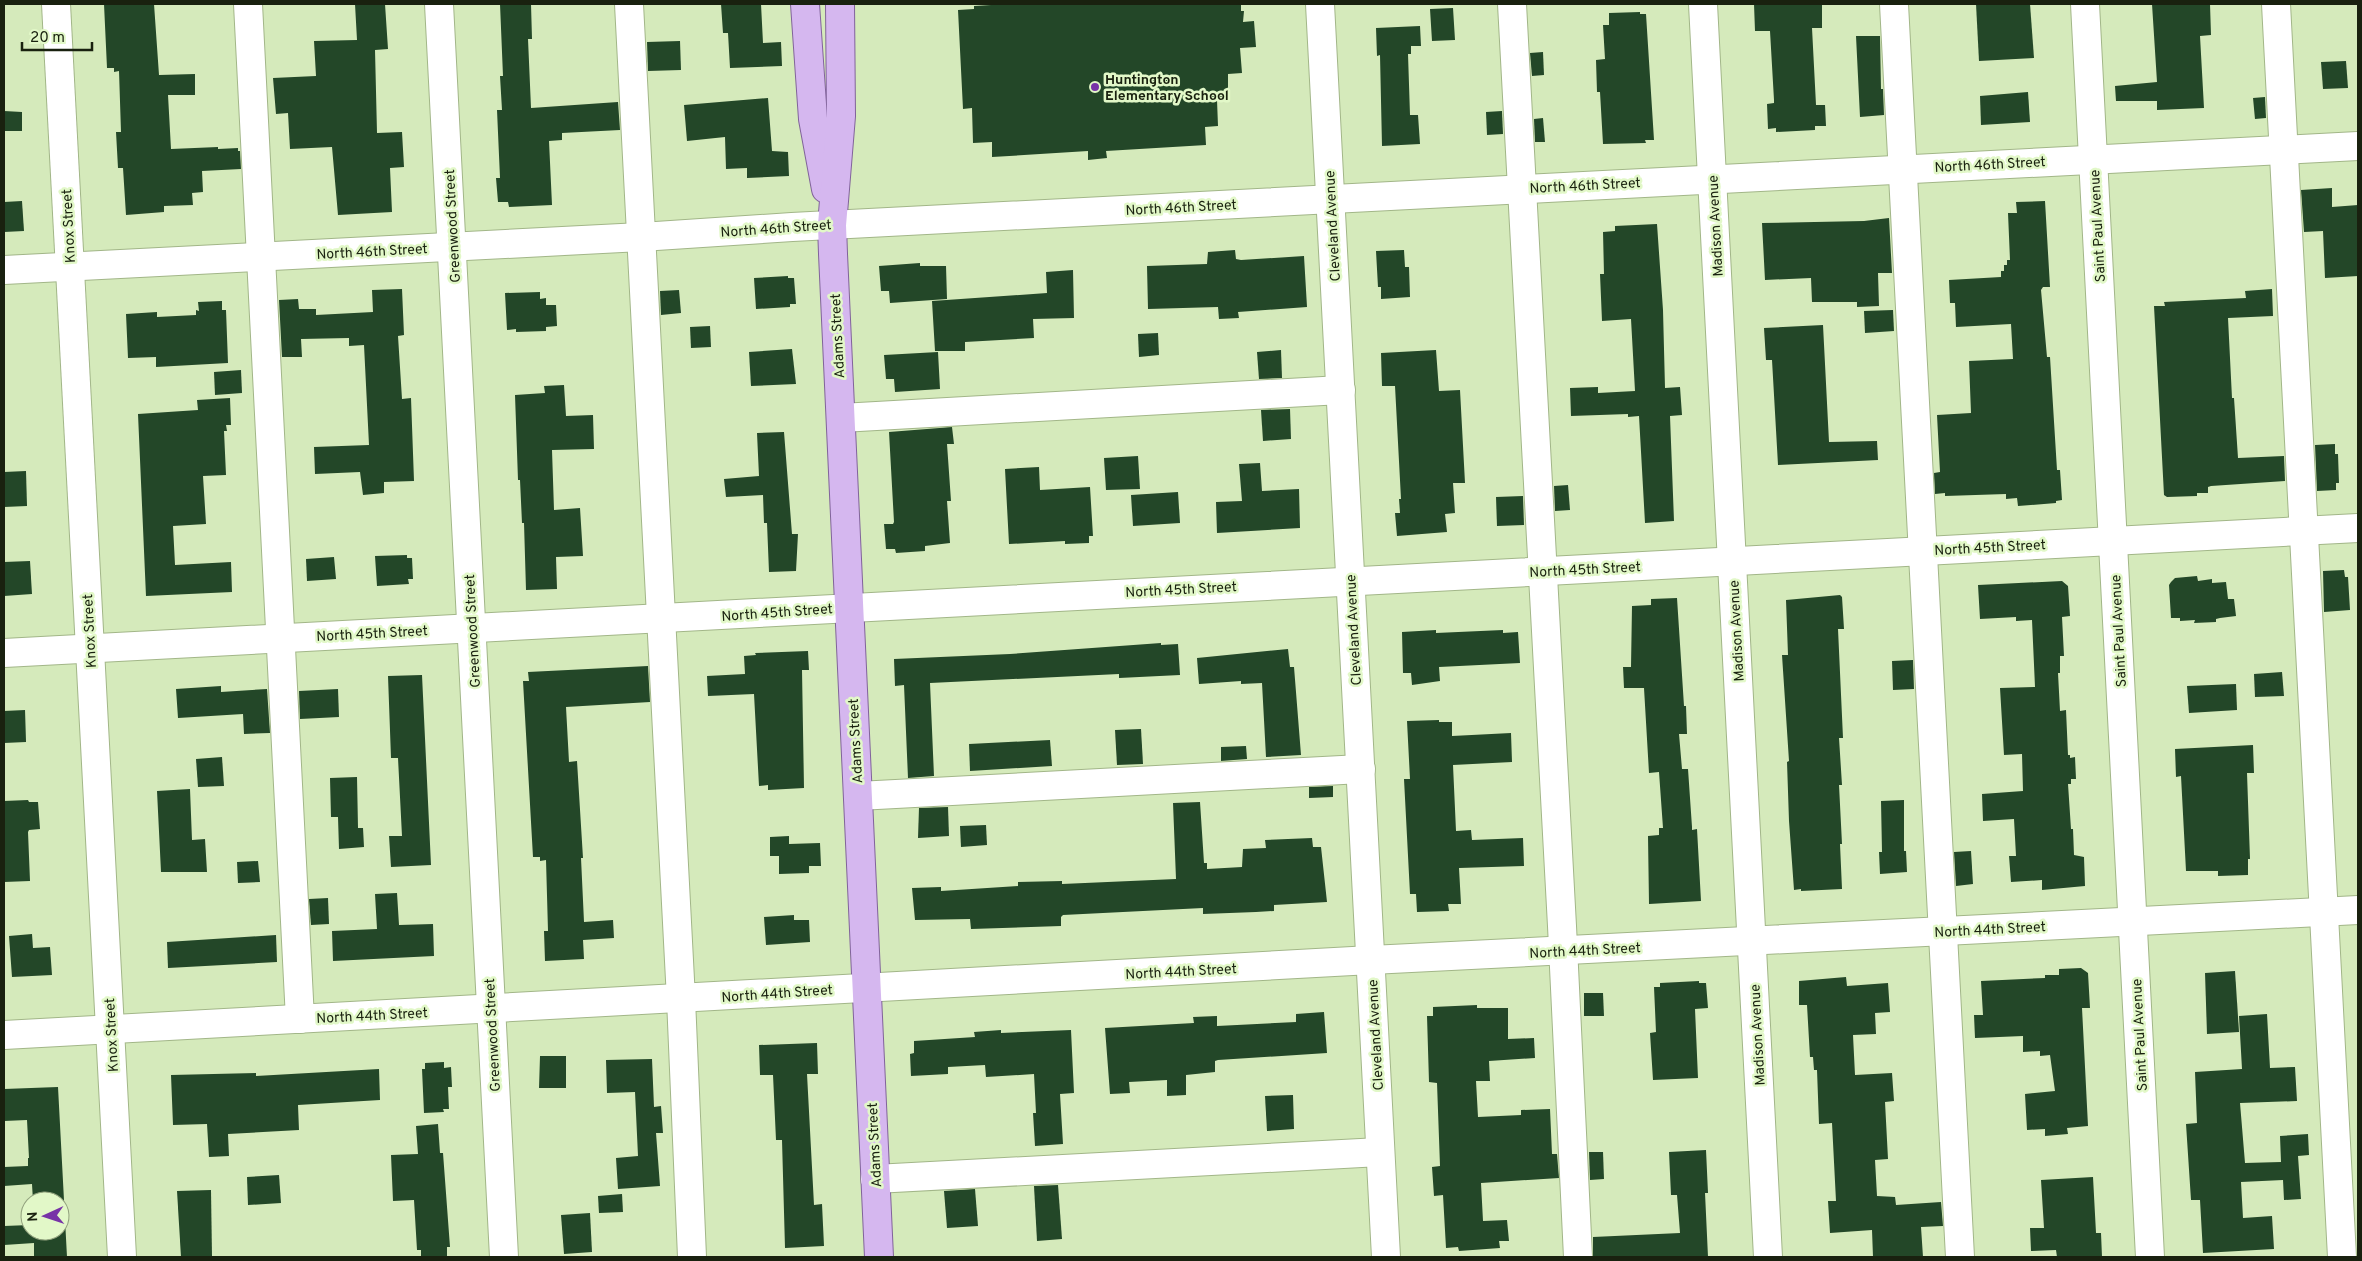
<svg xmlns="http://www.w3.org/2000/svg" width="2362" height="1261" font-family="Overpass,sans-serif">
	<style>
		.building { fill: #234728 }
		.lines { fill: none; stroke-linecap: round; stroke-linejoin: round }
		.minor-casing { stroke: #a2b688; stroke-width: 30 }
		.major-casing { stroke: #81639a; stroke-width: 30 }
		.minor { stroke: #fff; stroke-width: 28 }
		.major { stroke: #d5b7ef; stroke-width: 28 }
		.poi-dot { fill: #7733a7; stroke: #e2f8c8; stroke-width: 2 }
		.labels { text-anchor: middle; stroke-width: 5; stroke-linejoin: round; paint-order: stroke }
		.poi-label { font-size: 14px; font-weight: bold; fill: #19210f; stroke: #e2f8c8; text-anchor: start }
		.street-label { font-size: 14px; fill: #19210f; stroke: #e2f8c8 }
	</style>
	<rect width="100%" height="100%" fill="#d5eabb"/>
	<g class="building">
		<polygon points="104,4 154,4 159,75 195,74 195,95 168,95 171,149 218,147 218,149 238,148 238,151 240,151 241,169 202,171 203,192 192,193 193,205 164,206 164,212 126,215 123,168 118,168 116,132 121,132 119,71 114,72 114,68 107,68"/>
		<polygon points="355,4 385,4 388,49 375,50 377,133 402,132 404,167 390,168 392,212 338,215 332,147 290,149 288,113 276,114 273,78 316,76 314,41 357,40"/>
		<polygon points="500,4 531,4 532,39 528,39 531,108 618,102 620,130 562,133 562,140 549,141 552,205 509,207 508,202 498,202 496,178 500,178 497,110 502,110 500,76 503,76"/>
		<polygon points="721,4 761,4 763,43 781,42 782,66 730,68 728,33 723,33"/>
		<polygon points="1008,4 1241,4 1241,11 1244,11 1243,22 1254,21 1256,47 1240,48 1242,73 1228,74 1228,99 1217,100 1218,126 1205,127 1206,145 1106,151 1107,158 1088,160 1088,151 992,157 992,142 973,143 972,108 963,109 958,10 974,9 974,6"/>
		<polygon points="1754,4 1822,4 1822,28 1812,28 1816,105 1825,105 1826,126 1815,126 1815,130 1776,132 1776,128 1768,129 1767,104 1774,103 1774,100 1770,31 1755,31"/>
		<polygon points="1976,4 2030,4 2034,58 1979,61"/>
		<polygon points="2152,4 2210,4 2211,35 2200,36 2204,108 2157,110 2157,101 2116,101 2115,86 2157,82"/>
		<polygon points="1453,8 1455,40 1432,41 1430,9"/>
		<polygon points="1640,12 1640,14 1646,14 1654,140 1645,140 1646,143 1603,144 1600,92 1597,92 1596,60 1605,59 1603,25 1609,25 1609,13"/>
		<polygon points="1420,26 1421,46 1411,46 1411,54 1408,54 1410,115 1418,115 1420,144 1382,146 1380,55 1377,56 1376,28"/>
		<polygon points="1856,36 1880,36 1881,89 1883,89 1884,115 1860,117"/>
		<polygon points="680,41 681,70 648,71 647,42"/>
		<polygon points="1543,52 1544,75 1532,76 1530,53"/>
		<polygon points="2346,61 2348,88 2323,89 2321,62"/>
		<polygon points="2028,92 2030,122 1981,125 1980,96"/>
		<polygon points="2265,97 2266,118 2255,119 2253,98"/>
		<polygon points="768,98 772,151 788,152 789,176 747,178 747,168 726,169 725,137 687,141 684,105"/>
		<polygon points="4,111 22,112 22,131 4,131"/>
		<polygon points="1502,111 1503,134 1487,135 1486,112"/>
		<polygon points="1543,118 1545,142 1535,142 1534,119"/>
		<polygon points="2332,188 2332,207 2358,205 2358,276 2325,278 2323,231 2304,232 2301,190"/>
		<polygon points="22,201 24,231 4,232 4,202"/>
		<polygon points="2045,201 2050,287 2043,287 2041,290 2047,357 2050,357 2057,470 2060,470 2062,500 2056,501 2056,503 2018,506 2017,498 2006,499 2006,494 1945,496 1945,493 1935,494 1934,473 1940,472 1937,415 1971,413 1969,361 2013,359 2011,324 1956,327 1955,303 1950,303 1949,280 2001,277 2001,271 2004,271 2004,265 2007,265 2007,260 2010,260 2008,213 2017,213 2016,202"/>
		<polygon points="1889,218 1892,273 1878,273 1879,306 1857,307 1857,302 1812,302 1811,278 1765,280 1762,223 1864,221"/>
		<polygon points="1657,224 1663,310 1665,388 1680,387 1682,415 1670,416 1674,521 1645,523 1639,416 1628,417 1628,414 1571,416 1570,388 1598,387 1598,393 1635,391 1631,319 1602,321 1600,274 1604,274 1603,232 1615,231 1615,226"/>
		<polygon points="1235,250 1236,259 1241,260 1304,256 1307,307 1238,312 1239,318 1219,319 1218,307 1148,309 1147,266 1207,264 1208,252"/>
		<polygon points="1404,250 1405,267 1409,267 1410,297 1381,299 1381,287 1378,287 1376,251"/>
		<polygon points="920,263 920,266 946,266 947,299 890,303 889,291 881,291 879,266"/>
		<polygon points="1073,270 1074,318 1033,319 1034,338 965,342 965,351 935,351 932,301 1047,293 1046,272"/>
		<polygon points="788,276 788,278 794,278 796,304 790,304 790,307 756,309 754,278"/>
		<polygon points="402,289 404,335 398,336 402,399 411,398 414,481 384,482 384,493 363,495 360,472 315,474 314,447 369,445 364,345 349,346 349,338 301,339 302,357 282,357 279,300 298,299 299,309 316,309 316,315 373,312 372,290"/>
		<polygon points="2272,289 2273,316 2228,318 2232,398 2234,398 2238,458 2284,456 2285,481 2211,486 2208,487 2208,493 2197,493 2197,496 2167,497 2164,495 2154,306 2165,306 2164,302 2246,298 2245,291"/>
		<polygon points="679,290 681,313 661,315 660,291"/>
		<polygon points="540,292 540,299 546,298 546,305 556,305 557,326 546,327 546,331 516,332 516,329 507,330 505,293"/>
		<polygon points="222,301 222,310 226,310 228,363 156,367 156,357 128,358 126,314 157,312 157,317 196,315 196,310 199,311 198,302"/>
		<polygon points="1893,310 1894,331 1865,333 1864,311"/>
		<polygon points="1823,325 1829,442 1877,441 1878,460 1778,465 1772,360 1766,360 1764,328"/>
		<polygon points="710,326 711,347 691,348 690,327"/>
		<polygon points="1158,333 1159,355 1139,357 1138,334"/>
		<polygon points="792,349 796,384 751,386 749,352"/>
		<polygon points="1281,350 1282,378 1259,379 1257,352"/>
		<polygon points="1436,350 1439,391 1460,390 1465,483 1453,483 1455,513 1445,514 1447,532 1397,536 1395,513 1400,513 1399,499 1401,499 1395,386 1382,386 1381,353"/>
		<polygon points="938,352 940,389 895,392 894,379 886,379 884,355"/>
		<polygon points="241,370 242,393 215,395 214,372"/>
		<polygon points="564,385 566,416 593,415 594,449 552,450 554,510 580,508 583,556 556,557 557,589 526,590 524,523 522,523 520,480 518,480 515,395 545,393 544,386"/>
		<polygon points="230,398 231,425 226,425 227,431 224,431 226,475 203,476 206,524 173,526 175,565 231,562 232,592 146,596 138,414 198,410 197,400"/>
		<polygon points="1290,409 1291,439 1263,441 1261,410"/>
		<polygon points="952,427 954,444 947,444 951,501 947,501 950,543 925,546 925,551 896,553 895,549 886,549 884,524 893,524 894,522 889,432"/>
		<polygon points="784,432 792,534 798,534 796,571 769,572 767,523 764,523 763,495 726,497 724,479 759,476 757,433"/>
		<polygon points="2335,444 2335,454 2338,454 2339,483 2336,483 2336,490 2317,491 2315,445"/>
		<polygon points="1138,456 1140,489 1106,490 1104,458"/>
		<polygon points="1260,463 1262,491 1299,489 1300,528 1217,533 1216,502 1242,501 1239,464"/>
		<polygon points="1039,467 1040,490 1090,487 1093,536 1089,536 1089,543 1065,544 1065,541 1009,544 1005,469"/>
		<polygon points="26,471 27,506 4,507 4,472"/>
		<polygon points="1568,485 1570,510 1555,511 1554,486"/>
		<polygon points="1178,492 1180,523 1133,526 1131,495"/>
		<polygon points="1523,496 1524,525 1497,526 1496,497"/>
		<polygon points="407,555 407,558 412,558 413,579 408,579 409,584 377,586 375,556"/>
		<polygon points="334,557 336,579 307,581 306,559"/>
		<polygon points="30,561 32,594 4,596 4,562"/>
		<polygon points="2344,570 2345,577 2348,577 2350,610 2324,612 2323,571"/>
		<polygon points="2197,576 2198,581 2212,579 2212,583 2226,582 2228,599 2234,599 2236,616 2220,618 2216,619 2216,622 2194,623 2195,620 2180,621 2180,618 2171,618 2169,585 2171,582 2175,578"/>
		<polygon points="2062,581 2068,586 2070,616 2062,617 2064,656 2060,656 2060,673 2058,673 2060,711 2066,710 2068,755 2070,755 2070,758 2075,757 2076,779 2071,779 2071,784 2068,784 2071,829 2073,829 2074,855 2084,857 2085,886 2042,890 2042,880 2011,882 2009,856 2016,856 2014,819 1983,821 1982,794 2023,791 2022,754 2004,755 2000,688 2035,687 2032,620 2016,621 2016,617 1980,619 1978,585"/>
		<polygon points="1840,595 1842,597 1844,629 1838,629 1843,738 1839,738 1842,785 1839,785 1842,844 1840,844 1842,889 1801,891 1801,889 1794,890 1789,821 1787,762 1789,761 1782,655 1788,655 1786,600"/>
		<polygon points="1677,598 1684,706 1686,706 1687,734 1679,734 1682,769 1688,769 1692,827 1692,830 1697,829 1701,901 1649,904 1648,836 1659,835 1659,828 1663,828 1659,772 1649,773 1644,688 1624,688 1623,667 1631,667 1632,606 1651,605 1651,599"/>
		<polygon points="1436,630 1436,633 1503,630 1503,633 1518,632 1520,663 1439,667 1440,681 1412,685 1411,673 1403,673 1402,632"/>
		<polygon points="1161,643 1161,645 1178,644 1180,675 1119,678 1119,674 930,683 934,776 908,778 904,685 895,686 894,659 1010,654"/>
		<polygon points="1288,649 1290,667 1294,667 1301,755 1266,757 1262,683 1241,684 1241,681 1199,684 1197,658"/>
		<polygon points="808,651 809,670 802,670 804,788 768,790 768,785 759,786 754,694 708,696 707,676 745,674 744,656 756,655 755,653"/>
		<polygon points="1913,660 1914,689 1893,690 1892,661"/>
		<polygon points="648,666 650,702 566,707 569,762 577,761 583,858 581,858 584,922 613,920 614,938 583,940 584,959 545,961 544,931 548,931 546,860 540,861 540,857 533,857 523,681 529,681 528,672"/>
		<polygon points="2282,672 2284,696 2255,697 2254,674"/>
		<polygon points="422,675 431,865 391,867 389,836 402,836 398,758 391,758 388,676"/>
		<polygon points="2236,684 2237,710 2189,713 2187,686"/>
		<polygon points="221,686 221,692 267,689 270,733 244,734 243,714 178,718 176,689"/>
		<polygon points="338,689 339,717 300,719 299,691"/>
		<polygon points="25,710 26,742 4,743 4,711"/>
		<polygon points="1439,720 1439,722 1452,722 1452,736 1511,733 1512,762 1453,765 1456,831 1471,830 1472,840 1523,838 1524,866 1459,868 1461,904 1448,904 1449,911 1417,912 1416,894 1410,894 1404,779 1410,779 1407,721"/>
		<polygon points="1141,729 1143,764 1117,765 1115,730"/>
		<polygon points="1050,740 1052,766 970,771 969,744"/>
		<polygon points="2253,745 2254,773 2247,773 2250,859 2248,859 2248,875 2218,876 2218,871 2186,871 2181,776 2176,777 2175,749"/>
		<polygon points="1246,746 1247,759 1221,761 1221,747"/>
		<polygon points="222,757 224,786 198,787 196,759"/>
		<polygon points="357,777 358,828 363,828 364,847 339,849 338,817 331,817 330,778"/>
		<polygon points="1333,786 1333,797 1309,798 1309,787"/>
		<polygon points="190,789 192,840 205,839 207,872 161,872 157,791"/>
		<polygon points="28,800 29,802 38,802 40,829 29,830 28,832 30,881 4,882 4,801"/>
		<polygon points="1904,800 1904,851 1906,851 1907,872 1880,874 1879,852 1882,852 1881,801"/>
		<polygon points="1200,802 1204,863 1207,863 1207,869 1242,867 1243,849 1266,848 1265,840 1312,838 1313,847 1321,847 1327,902 1274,905 1274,911 1256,912 1203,914 1203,908 1063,915 1061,917 1061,926 971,929 970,919 915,920 912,888 941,887 941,891 1018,886 1018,882 1062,881 1062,884 1176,879 1173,803"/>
		<polygon points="948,807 949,836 918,838 919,808"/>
		<polygon points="986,825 987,845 961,847 960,826"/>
		<polygon points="789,836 789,844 820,843 821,866 809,866 809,873 779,874 779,856 770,856 770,837"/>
		<polygon points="1971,851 1973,884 1956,886 1954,852"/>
		<polygon points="258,861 260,882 238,883 237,862"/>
		<polygon points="397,893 399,925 433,924 434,956 333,961 332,931 377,929 375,894"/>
		<polygon points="328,898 329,924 311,925 309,899"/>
		<polygon points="794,915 794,920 809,920 810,942 766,945 764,917"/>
		<polygon points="32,934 33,948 50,947 52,975 12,977 9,936"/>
		<polygon points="276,935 277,962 168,968 167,942"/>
		<polygon points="2081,968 2088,973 2090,1008 2082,1008 2088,1126 2067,1128 2068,1134 2045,1136 2045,1129 2027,1130 2025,1094 2055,1091 2050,1055 2040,1056 2040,1051 2023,1052 2023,1036 1975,1038 1974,1015 1983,1015 1981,981 2045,978 2045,975 2059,975 2059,969"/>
		<polygon points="2235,971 2239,1032 2207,1034 2205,973"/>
		<polygon points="1846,977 1847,986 1888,983 1890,1012 1875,1013 1876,1034 1853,1035 1855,1075 1892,1073 1894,1101 1885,1102 1888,1159 1875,1160 1877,1196 1895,1197 1896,1205 1941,1202 1943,1226 1921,1227 1923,1257 1873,1257 1872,1230 1830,1233 1828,1201 1836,1201 1832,1123 1819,1124 1817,1070 1814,1070 1813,1057 1810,1057 1807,1005 1799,1005 1799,981"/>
		<polygon points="1699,981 1699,983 1706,983 1708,1008 1695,1009 1698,1078 1653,1080 1650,1033 1656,1032 1654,987 1660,987 1660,983"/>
		<polygon points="1584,993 1603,993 1604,1016 1584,1016"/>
		<polygon points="1477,1005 1477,1008 1508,1008 1508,1039 1534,1038 1535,1058 1489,1061 1490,1081 1476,1081 1478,1117 1521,1115 1521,1110 1550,1109 1552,1154 1557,1154 1559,1178 1481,1183 1483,1221 1507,1220 1509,1241 1499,1241 1500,1248 1459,1251 1458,1247 1446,1248 1443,1195 1434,1196 1432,1167 1440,1166 1437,1083 1429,1082 1427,1016 1433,1016 1433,1007"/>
		<polygon points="1324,1012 1327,1053 1218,1060 1215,1061 1215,1072 1186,1075 1186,1095 1167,1096 1167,1080 1129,1082 1130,1093 1110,1094 1105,1028 1194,1023 1193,1017 1217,1016 1217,1026 1296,1022 1296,1014"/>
		<polygon points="2267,1014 2270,1068 2295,1067 2297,1101 2240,1103 2245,1163 2281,1162 2280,1136 2308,1134 2309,1155 2298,1156 2301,1199 2284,1200 2283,1180 2241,1182 2243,1218 2272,1216 2274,1249 2203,1253 2200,1200 2191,1200 2186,1124 2197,1123 2195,1072 2242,1069 2239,1016"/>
		<polygon points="1001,1030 1001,1033 1071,1030 1074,1093 1060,1094 1063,1144 1035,1146 1033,1113 1036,1113 1034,1074 986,1077 985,1065 948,1067 948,1074 911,1076 910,1054 914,1053 914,1041 975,1037 974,1032"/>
		<polygon points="817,1043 818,1074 807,1074 814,1205 822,1204 824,1246 785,1248 782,1140 776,1140 773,1075 760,1075 759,1045"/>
		<polygon points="540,1056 566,1056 566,1088 539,1088"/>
		<polygon points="652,1059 654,1107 661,1106 663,1133 656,1133 660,1186 618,1189 616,1158 638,1156 635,1092 607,1093 606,1060"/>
		<polygon points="444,1062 444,1068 451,1067 452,1087 448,1087 449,1109 443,1109 444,1112 424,1113 422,1069 425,1069 425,1063"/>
		<polygon points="379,1069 380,1100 298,1105 299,1130 228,1134 229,1156 209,1157 207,1124 173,1125 171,1075 256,1073 256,1076"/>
		<polygon points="58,1087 67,1257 34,1257 34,1243 4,1245 4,1226 30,1225 30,1231 60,1231 60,1201 33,1201 32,1184 4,1186 4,1167 28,1166 28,1158 29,1158 27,1120 4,1121 4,1089"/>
		<polygon points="1293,1095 1294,1129 1267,1131 1265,1096"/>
		<polygon points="438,1124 440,1153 443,1153 450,1247 447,1247 447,1257 421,1257 421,1250 417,1250 414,1200 393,1201 391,1155 418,1154 416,1126"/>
		<polygon points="1706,1150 1708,1193 1705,1193 1708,1257 1593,1257 1593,1237 1680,1233 1677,1195 1671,1195 1669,1152"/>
		<polygon points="1589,1152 1603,1152 1604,1179 1590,1180"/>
		<polygon points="279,1175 281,1203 248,1205 247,1177"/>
		<polygon points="2093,1177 2096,1233 2101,1233 2102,1257 2057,1257 2056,1250 2031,1251 2030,1228 2044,1228 2041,1180"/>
		<polygon points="1058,1185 1062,1239 1037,1241 1034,1186"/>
		<polygon points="975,1189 978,1226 947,1228 944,1191"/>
		<polygon points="211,1190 212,1257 181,1257 177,1191"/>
		<polygon points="622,1194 623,1212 599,1213 598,1196"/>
		<polygon points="590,1213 592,1252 564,1254 561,1215"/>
	</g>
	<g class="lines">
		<defs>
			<g id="minor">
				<polyline points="56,4 122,1257"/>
				<polyline points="248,4 300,1019"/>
				<polyline points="439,4 504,1257"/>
				<polyline points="629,4 681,999 692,1257"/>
				<polyline points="1320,4 1386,1257"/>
				<polyline points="1512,4 1562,926 1578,1257"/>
				<polyline points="1703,4 1768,1257"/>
				<polyline points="1894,4 1960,1257"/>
				<polyline points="2085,4 2150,1257"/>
				<polyline points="2276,4 2342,1257"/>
				<polyline points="4,270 641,237 792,227 2358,146"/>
				<polyline points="841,418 1341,390"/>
				<polyline points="4,653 2358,528"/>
				<polyline points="858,796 1361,769"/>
				<polyline points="4,1035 1371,960 2358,910"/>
				<polyline points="875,1179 1380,1152"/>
			</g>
			<g id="major">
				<polyline points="805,4 813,119 826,189"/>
				<polyline points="840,4 841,116 832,225 833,254 879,1257"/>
			</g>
		</defs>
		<use href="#minor" class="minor-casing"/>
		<use href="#major" class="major-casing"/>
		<use href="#minor" class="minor"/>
		<use href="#major" class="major"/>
	</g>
	<circle class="poi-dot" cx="1095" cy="87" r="5"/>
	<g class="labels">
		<g class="poi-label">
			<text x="1105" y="84">Huntington<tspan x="1105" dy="16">Elementary School</tspan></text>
		</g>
		<g class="street-label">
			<text transform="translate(1990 164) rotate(-3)" y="5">North 46th Street</text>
			<text transform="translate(1585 185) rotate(-3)" y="5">North 46th Street</text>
			<text transform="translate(1181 207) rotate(-3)" y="5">North 46th Street</text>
			<text transform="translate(68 226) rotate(-93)" y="5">Knox Street</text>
			<text transform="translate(452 226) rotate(-93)" y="5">Greenwood Street</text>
			<text transform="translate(1332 226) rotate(-93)" y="5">Cleveland Avenue</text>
			<text transform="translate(1715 226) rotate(-93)" y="5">Madison Avenue</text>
			<text transform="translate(2097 226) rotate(-93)" y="5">Saint Paul Avenue</text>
			<text transform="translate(776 228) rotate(-4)" y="5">North 46th Street</text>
			<text transform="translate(372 251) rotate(-3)" y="5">North 46th Street</text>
			<text transform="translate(837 336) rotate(-93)" y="5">Adams Street</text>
			<text transform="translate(1990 547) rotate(-3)" y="5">North 45th Street</text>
			<text transform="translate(1585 569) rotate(-3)" y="5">North 45th Street</text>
			<text transform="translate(1181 589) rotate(-3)" y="5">North 45th Street</text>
			<text transform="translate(777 612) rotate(-4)" y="5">North 45th Street</text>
			<text transform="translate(1353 630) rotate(-93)" y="5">Cleveland Avenue</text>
			<text transform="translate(89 631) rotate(-93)" y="5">Knox Street</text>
			<text transform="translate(472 631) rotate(-93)" y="5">Greenwood Street</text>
			<text transform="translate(1736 631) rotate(-93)" y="5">Madison Avenue</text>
			<text transform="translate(2118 631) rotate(-93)" y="5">Saint Paul Avenue</text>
			<text transform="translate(372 633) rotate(-3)" y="5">North 45th Street</text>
			<text transform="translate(855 741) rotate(-93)" y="5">Adams Street</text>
			<text transform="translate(1990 929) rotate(-3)" y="5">North 44th Street</text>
			<text transform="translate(1585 950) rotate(-3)" y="5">North 44th Street</text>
			<text transform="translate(1181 971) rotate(-3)" y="5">North 44th Street</text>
			<text transform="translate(777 993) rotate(-4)" y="5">North 44th Street</text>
			<text transform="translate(372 1015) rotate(-3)" y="5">North 44th Street</text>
			<text transform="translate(111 1035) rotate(-93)" y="5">Knox Street</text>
			<text transform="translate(492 1035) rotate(-93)" y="5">Greenwood Street</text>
			<text transform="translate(1375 1035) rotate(-93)" y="5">Cleveland Avenue</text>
			<text transform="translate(1757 1035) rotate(-93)" y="5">Madison Avenue</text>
			<text transform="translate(2139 1035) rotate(-93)" y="5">Saint Paul Avenue</text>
			<text transform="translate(874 1145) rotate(-93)" y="5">Adams Street</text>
		</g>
	</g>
	<rect width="2362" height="1261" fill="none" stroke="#19210f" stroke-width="10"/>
	<g transform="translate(45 1216) rotate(267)"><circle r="24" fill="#e2f8c8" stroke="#92a27e"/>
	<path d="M0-4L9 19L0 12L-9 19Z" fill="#7733a7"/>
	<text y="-8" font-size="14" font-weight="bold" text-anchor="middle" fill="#19210f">N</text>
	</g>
	<path d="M22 42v8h70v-8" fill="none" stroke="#19210f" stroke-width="2.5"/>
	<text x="30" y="42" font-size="15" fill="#19210f" stroke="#e2f8c8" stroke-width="4" paint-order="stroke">20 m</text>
</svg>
